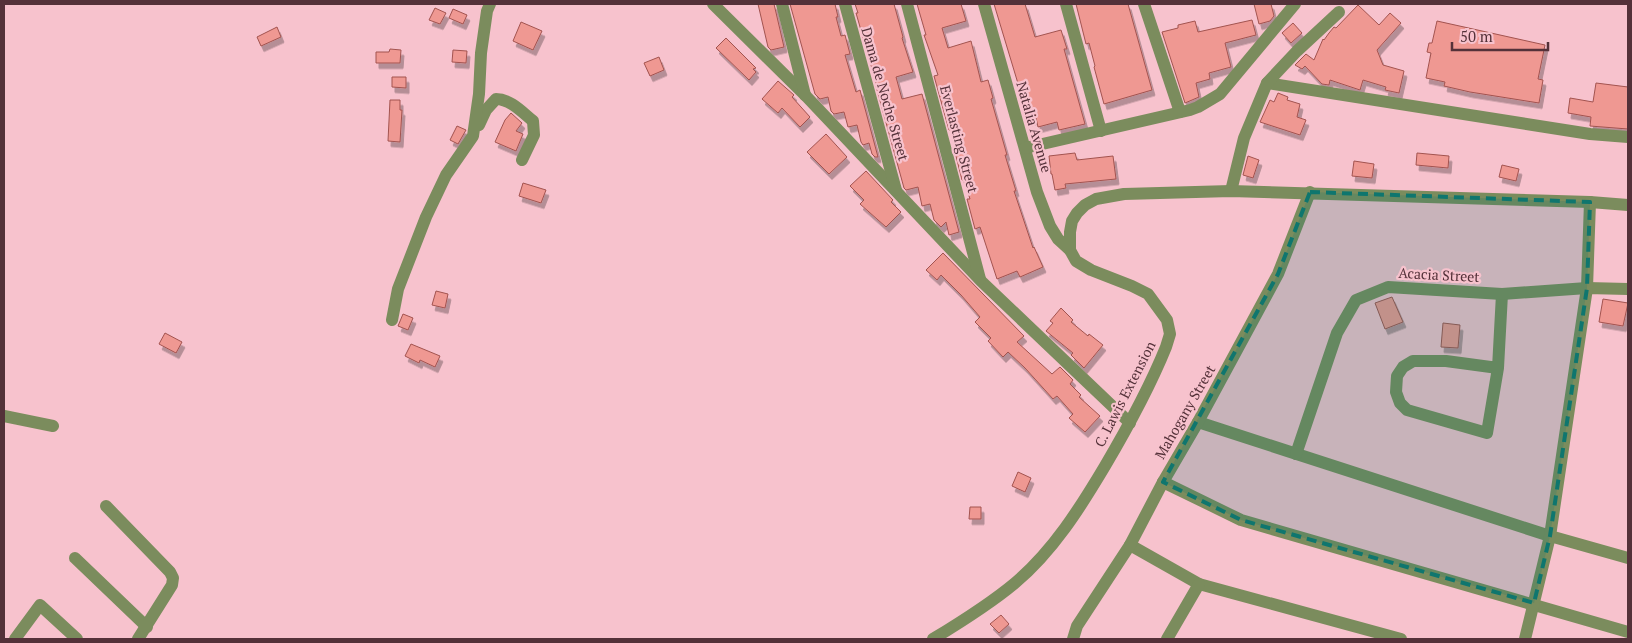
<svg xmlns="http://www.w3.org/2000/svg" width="1632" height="643" font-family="'PT Serif',serif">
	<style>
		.building { fill: #ef9892; stroke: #a2534f; filter: url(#shadow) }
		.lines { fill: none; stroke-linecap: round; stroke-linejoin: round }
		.minor { stroke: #7b8c5d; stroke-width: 12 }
		.marked { fill: #0f766e; fill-opacity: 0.2; stroke: #0f766e; stroke-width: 4; stroke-dasharray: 10 6; stroke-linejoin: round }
		.labels { text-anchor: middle; stroke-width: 4.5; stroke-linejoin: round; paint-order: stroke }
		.street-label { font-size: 14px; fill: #543139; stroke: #f7c2cd }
	</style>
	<defs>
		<filter id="shadow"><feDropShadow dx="3" dy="5.5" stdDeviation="0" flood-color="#0004"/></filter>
	</defs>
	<rect width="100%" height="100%" fill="#f7c2cd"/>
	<g class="building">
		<polygon points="758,4 774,4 784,47 771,50 768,47"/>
		<polygon points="790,4 835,4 838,17 836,17 841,36 845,35 850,54 845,55 856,92 860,90 878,157 875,157 872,154 869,143 863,145 861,142 857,125 848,127 844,112 834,114 831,111 828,97 820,99 815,94"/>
		<polygon points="855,4 894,4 903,37 902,38 913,72 896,77 902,99 922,94 959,232 949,235 946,222 941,227 934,220 930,204 922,206 918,187 906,190 904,188 876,86 877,86 856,13 858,13"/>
		<polygon points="917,4 961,4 966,21 942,28 948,48 971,41 981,82 988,80 993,98 991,99 1007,155 1005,155 1016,191 1014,191 1033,248 1034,247 1043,267 1020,277 1017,271 997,279 980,227 975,229 967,199 970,199 964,180 962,180 955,152 960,150 953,129 949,130 934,76 938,75 924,35 926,35"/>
		<polygon points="994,4 1025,4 1035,37 1061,30 1067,49 1064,49 1085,124 1059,130 1057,122 1038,127 1036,118 1029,120"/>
		<polygon points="1076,4 1128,4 1152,90 1104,104 1094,67 1095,66 1089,43 1086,44"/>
		<polygon points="1254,4 1271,4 1274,16 1270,21 1259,24"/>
		<polygon points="1358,5 1379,25 1390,13 1401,23 1377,50 1383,65 1404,71 1399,93 1385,90 1386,87 1363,80 1360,90 1330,80 1329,85 1322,84 1305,66 1302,69 1295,65 1306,54 1314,60 1323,39 1324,40 1329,33 1334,27 1336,28"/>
		<polygon points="435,8 446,13 440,24 429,20"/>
		<polygon points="453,9 467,15 463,24 449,18"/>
		<polygon points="1252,20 1256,35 1225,43 1231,67 1209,73 1210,79 1196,83 1199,97 1185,103 1162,32 1178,28 1178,25 1195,21 1198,32"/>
		<polygon points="1437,21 1545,45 1538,79 1543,80 1539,103 1470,92 1444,86 1445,82 1426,78 1431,53 1427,52 1429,43 1432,43"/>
		<polygon points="521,22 542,31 533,50 513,41"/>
		<polygon points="1293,23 1302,33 1291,43 1282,33"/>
		<polygon points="277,27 281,37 261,46 257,37"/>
		<polygon points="726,38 756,68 753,69 756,72 749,80 716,48"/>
		<polygon points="390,49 401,50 400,63 376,63 376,52 389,52"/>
		<polygon points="453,50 467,51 466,63 452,62"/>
		<polygon points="659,57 664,70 650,76 644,63"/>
		<polygon points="392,77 406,77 406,88 392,87"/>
		<polygon points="778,81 794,95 792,97 810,117 800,127 782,108 778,113 762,99"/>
		<polygon points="1596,83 1628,87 1628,129 1590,126 1591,117 1568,113 1570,98 1593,102"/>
		<polygon points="1278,93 1288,97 1287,100 1300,104 1297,117 1306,120 1300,135 1260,122 1270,100 1274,102"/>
		<polygon points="390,100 400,100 400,110 402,110 400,142 388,141"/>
		<polygon points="511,113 522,123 516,131 523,134 516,151 495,142 505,120"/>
		<polygon points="457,126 466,130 458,144 450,140"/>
		<polygon points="826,134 847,157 829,174 807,152"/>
		<polygon points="1075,153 1077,160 1113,156 1116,179 1065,184 1066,188 1055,190 1052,174 1051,174 1049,156"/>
		<polygon points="1417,153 1449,156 1448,168 1416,165"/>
		<polygon points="1248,156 1259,160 1253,178 1243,175"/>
		<polygon points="1354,161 1374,164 1372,178 1352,176"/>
		<polygon points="1502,165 1519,169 1516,181 1499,177"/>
		<polygon points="866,171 893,200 891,202 901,212 886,227 860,204 864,200 850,186"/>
		<polygon points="523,183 546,190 541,203 519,196"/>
		<polygon points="943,253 1024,336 1017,342 1052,374 1060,367 1073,380 1070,384 1081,395 1079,397 1100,416 1085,432 1069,418 1073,414 1057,396 1053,399 1025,368 1008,352 1003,357 988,341 991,338 975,322 980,317 961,295 941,275 937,280 926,270"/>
		<polygon points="436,291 448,294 445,308 432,305"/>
		<polygon points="1392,297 1403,322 1385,329 1375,303"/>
		<polygon points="1603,299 1628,303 1623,326 1599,322"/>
		<polygon points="1061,308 1073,320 1071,322 1088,336 1089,334 1103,345 1084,368 1071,355 1073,353 1046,331 1053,323 1050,321"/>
		<polygon points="403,314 413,318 408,330 398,326"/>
		<polygon points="1443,323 1460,325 1458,348 1441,347"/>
		<polygon points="165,333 182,342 176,353 159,344"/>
		<polygon points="411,344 440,356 435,367 420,360 419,363 405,356"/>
		<polygon points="1018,472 1031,478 1025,492 1012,486"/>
		<polygon points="970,507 981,507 981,519 969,519"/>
		<polygon points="1001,615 1009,624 999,633 990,624"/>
	</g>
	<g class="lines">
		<g class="minor">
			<polyline points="713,4 805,95 981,281 1130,423"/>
			<polyline points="782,4 805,95"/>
			<polyline points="845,4 896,190"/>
			<polyline points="907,4 980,279"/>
			<polyline points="984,4 1037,192 1050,226 1058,239 1070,250"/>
			<polyline points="1066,4 1101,131"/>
			<polyline points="1144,4 1180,112"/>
			<polyline points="1267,83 1590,134 1628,137"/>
			<path d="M 479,125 L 486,110 L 496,99 C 510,99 522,112 533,121 L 534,135 L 522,160"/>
			<polyline points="1025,148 1190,110 1198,107 1220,94 1295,4"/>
			<polyline points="1231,191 1244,138 1267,83 1297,51 1339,12"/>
			<polyline points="392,320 398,289 426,217 446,175 473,136 479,94 481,53 487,11 490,4"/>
			<polyline points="1498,368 1446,361 1413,361 1403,367 1397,376 1396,392 1400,403 1407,410 1487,433 1498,368 1502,294"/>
			<polyline points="4,416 53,426"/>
			<polyline points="1198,422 1550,536 1628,558"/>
			<polyline points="1296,454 1337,333 1356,300 1388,287 1502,294 1587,288 1628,289"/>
			<polyline points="1163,482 1241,520 1628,632"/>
			<polyline points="106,506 170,572 173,578 172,585 138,639"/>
			<polyline points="1130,545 1199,584 1401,639"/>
			<polyline points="75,558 147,627"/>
			<polyline points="15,639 40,605 77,639"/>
			<path d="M 933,639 C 961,622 990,604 1015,583 C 1053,551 1080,508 1105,466 C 1128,427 1149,389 1166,347 L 1170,334 L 1167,320 L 1148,294 L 1132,286 L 1091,270 L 1076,261 L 1070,250 L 1070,232 L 1072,221 L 1077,213 L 1085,205 L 1096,199 L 1124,194 L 1231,191 L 1590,202 L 1628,205"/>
			<polyline points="1073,639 1077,626 1130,545 1163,482 1198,422 1278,274 1310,192"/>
			<polyline points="1167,639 1199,584"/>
			<polyline points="1525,639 1550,536 1587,288 1590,202"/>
		</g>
	</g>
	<path class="marked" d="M 1310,192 L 1590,202 L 1587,288 L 1550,536 L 1534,603 L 1241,520 L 1163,482 L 1278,274 Z"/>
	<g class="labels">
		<g class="street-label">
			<text transform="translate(885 94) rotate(74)" y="5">Dama de Noche Street</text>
			<text transform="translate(1034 127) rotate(74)" y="5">Natalia Avenue</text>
			<text transform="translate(959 139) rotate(75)" y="5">Everlasting Street</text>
			<text transform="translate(1439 275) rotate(3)" y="5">Acacia Street</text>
			<text transform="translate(1125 394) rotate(-63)" y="5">C. Lawis Extension</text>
			<text transform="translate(1185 412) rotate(-60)" y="5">Mahogany Street</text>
		</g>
	</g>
	<rect width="1632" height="643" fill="none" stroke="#543139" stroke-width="10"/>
	<path d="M1452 42v8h96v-8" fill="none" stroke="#543139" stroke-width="2.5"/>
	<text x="1460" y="42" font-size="15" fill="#543139" stroke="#f7c2cd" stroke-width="4" paint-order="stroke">50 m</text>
</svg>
